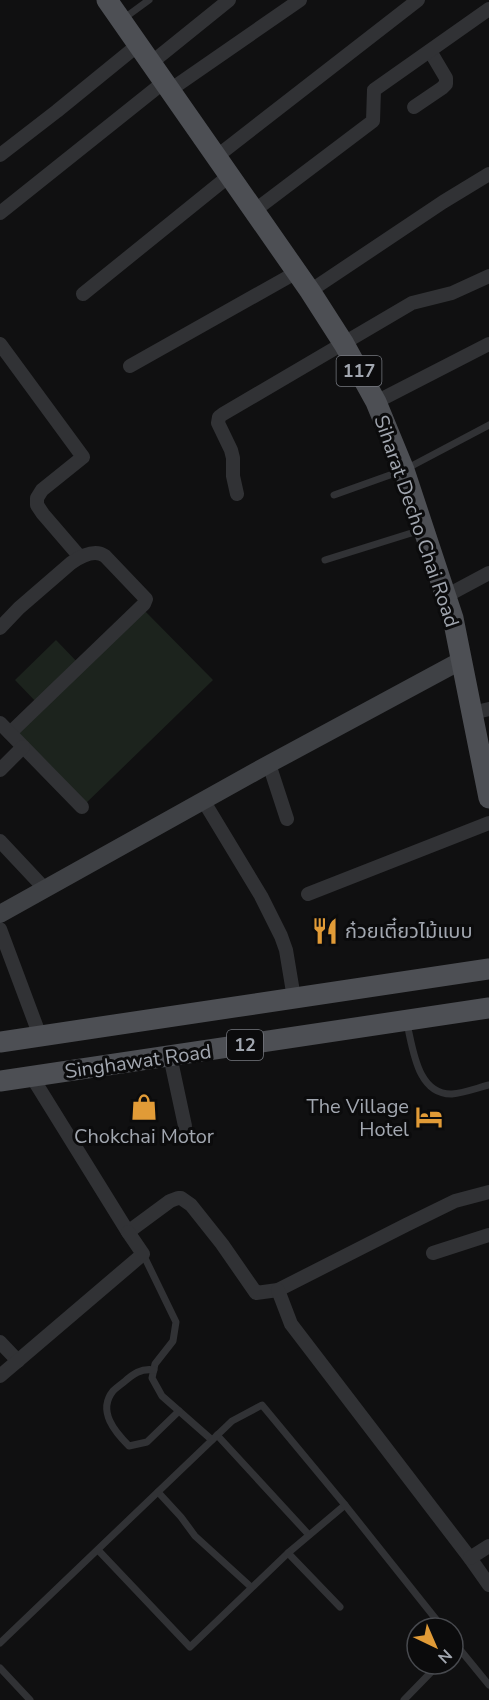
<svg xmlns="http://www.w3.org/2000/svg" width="489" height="1700" font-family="'Nunito Sans','Noto Sans Thai',sans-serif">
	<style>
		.green { fill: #1c231d }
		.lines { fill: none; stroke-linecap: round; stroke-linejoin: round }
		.lane { stroke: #313235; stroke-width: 7 }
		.street { stroke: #313235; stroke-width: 14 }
		.secondary { stroke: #3f4145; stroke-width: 18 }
		.primary { stroke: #4d4f54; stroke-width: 21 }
		.labels { text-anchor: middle; stroke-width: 6; stroke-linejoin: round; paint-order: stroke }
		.shield { fill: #0b0b0c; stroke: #75787f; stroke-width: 1.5 }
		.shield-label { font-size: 18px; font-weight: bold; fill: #a2a7b0 }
		.street-label { font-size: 20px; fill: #a2a7b0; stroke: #0b0b0c }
		.poi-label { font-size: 20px; fill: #a2a7b0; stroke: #0b0b0c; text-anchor: start }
	</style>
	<rect width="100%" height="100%" fill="#101011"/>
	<polygon class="green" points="141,607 213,680 82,807 10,733 39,705 15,680 56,640 80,665"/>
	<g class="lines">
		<g class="lane">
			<polyline points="123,19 149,0"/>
			<polyline points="334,495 404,470 489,425"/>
			<polyline points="325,560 421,530"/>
			<path d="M 407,1024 C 413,1048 417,1095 452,1094 C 464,1093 477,1088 489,1085"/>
			<polyline points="143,1254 176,1322 173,1341 155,1364 152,1378 162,1396 212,1440"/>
			<path d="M 154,1370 C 141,1368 133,1374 124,1382 C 120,1385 116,1388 113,1391 C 97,1411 115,1432 129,1446 L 147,1442 L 179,1411"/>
			<polyline points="217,1435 309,1535"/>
			<polyline points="158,1492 181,1517 195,1536 251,1587"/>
			<polyline points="98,1550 190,1647 288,1553 345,1505"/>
			<polyline points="288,1553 340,1607"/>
			<polyline points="453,1641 489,1685"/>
			<polyline points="0,1643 232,1421 262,1405 345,1505 443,1628"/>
			<polyline points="0,1668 30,1700"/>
			<polyline points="404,1700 439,1664"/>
		</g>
		<g class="street">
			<polyline points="151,63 229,0"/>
			<polyline points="170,90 300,0"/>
			<polyline points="414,107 442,88 446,84 446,78 430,51"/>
			<polyline points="0,155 57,111 138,45"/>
			<polyline points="216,157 418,0"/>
			<polyline points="254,211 373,121 374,90 489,9"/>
			<polyline points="0,213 164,82"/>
			<polyline points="310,291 443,202 489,174"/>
			<polyline points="83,294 229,176"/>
			<polyline points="0,344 83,457 42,490 37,498 37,505 43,514 80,557"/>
			<polyline points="130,366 297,272"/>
			<polyline points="376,402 489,344"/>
			<polyline points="237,494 233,476 233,458 231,450 218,423 219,417 223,414 412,303 452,293 489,276"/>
			<polyline points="446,596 489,573"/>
			<path d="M 0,628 L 19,608 L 71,563 C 81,556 95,549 105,556 L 146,599 L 144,604 L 10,733"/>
			<polyline points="472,713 489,709"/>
			<polyline points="0,723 82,807"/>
			<polyline points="269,764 287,819"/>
			<polyline points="0,770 23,747"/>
			<polyline points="203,800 261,896 281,936 286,950 294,998"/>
			<polyline points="0,841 45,889"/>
			<polyline points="308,894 489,823"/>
			<polyline points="0,929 40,1036"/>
			<polyline points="170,1056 185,1126"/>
			<polyline points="32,1077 128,1232 170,1201 178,1198 181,1198 191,1205 222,1244 256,1293 278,1290 406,1225 455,1201 489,1192"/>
			<polyline points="433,1253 489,1235"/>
			<polyline points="278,1290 291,1324 470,1558 489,1585"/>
			<polyline points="0,1342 18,1361"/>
			<polyline points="0,1376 143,1254 128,1232"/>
			<polyline points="470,1558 489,1546"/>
		</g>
		<polyline class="secondary" points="0,914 269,764 462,660"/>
		<g class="primary">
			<polyline points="107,0 310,291 344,344 376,402 404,470 453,618 489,798"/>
			<polyline points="0,1042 489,969"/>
			<polyline points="0,1081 489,1008"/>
		</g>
	</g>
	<defs>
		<symbol id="restaurant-bare" viewBox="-9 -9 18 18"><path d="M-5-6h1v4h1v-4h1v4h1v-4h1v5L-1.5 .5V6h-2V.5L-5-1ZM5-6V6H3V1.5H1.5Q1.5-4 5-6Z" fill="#e19b37" stroke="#0b0b0c" stroke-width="2.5" paint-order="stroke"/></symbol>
		<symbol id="shop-bare" viewBox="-9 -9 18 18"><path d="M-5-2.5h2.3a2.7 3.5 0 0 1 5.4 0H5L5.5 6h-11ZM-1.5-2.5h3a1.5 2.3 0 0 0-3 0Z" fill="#e19b37" stroke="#0b0b0c" stroke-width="2.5" paint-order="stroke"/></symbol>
		<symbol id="hotel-bare" viewBox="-9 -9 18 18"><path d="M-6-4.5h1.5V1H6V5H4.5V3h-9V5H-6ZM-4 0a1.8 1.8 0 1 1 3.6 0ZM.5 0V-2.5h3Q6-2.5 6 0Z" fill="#e19b37" stroke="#0b0b0c" stroke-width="2.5" paint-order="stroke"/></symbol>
	</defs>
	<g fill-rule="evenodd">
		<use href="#restaurant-bare" x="306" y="912" width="38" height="38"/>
		<use href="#shop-bare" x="125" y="1088" width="38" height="38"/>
		<use href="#hotel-bare" x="410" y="1098" width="38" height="38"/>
	</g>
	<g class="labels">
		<g class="shield">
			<rect x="336.5" y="356" width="45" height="30" rx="4.5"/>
			<rect x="227" y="1030" width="36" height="30" rx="4.5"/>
		</g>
		<g class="shield-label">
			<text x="359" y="377">117</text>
			<text x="245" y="1051">12</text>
		</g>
		<g class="street-label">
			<text transform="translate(417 521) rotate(71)" y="7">Siharat Decho Chai Road</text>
			<text transform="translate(138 1061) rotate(-8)" y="7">Singhawat Road</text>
		</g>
		<g class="poi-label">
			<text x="345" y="938">ก๋วยเตี๋ยวไม้แบบ</text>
			<text x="409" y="1113" text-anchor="end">The Village<tspan x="409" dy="23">Hotel</tspan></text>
			<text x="144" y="1143" text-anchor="middle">Chokchai Motor</text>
		</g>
	</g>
	<g transform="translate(435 1646) rotate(136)"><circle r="28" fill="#0b0b0c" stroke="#47494e" stroke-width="1.5"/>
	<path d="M0-4.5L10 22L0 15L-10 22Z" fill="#e19b37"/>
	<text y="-9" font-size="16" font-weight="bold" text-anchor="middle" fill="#a2a7b0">N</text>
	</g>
</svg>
